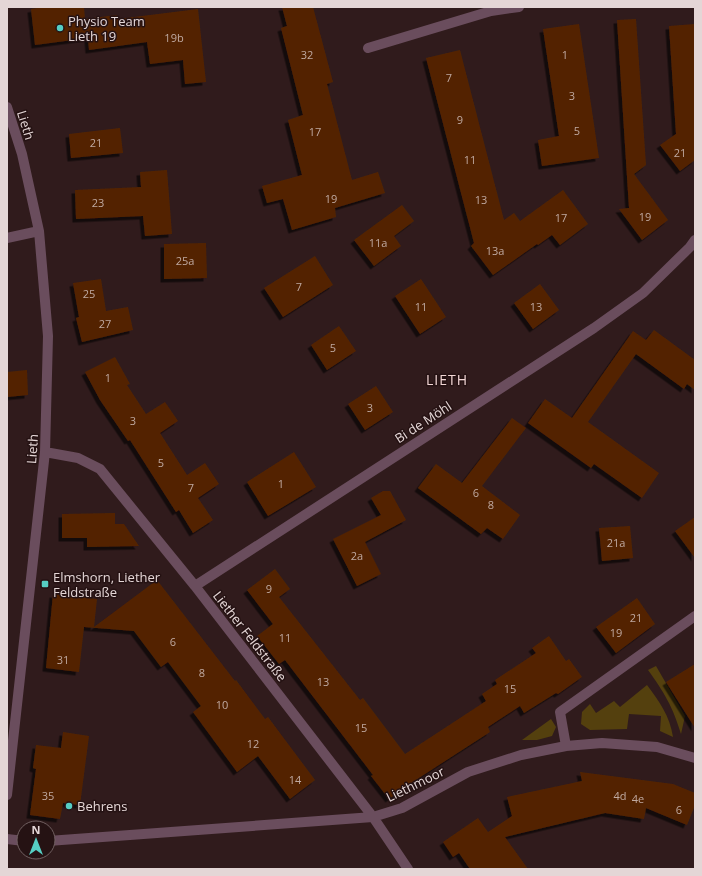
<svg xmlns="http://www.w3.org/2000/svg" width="702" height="876" font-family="'Open Sans',sans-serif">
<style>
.green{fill:#54400e}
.building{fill:#532401;filter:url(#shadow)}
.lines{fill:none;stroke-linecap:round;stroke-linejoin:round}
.minor{stroke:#6a4d5d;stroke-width:10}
.poi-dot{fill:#56cec3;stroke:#251213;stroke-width:1.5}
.labels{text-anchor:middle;stroke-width:3;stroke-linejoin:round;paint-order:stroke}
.number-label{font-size:11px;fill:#c0aaa1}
.poi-label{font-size:13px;fill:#e4d6d6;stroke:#251213;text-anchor:start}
.street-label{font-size:13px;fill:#e4d6d6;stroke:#251213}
.neighbourhood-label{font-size:14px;letter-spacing:1px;fill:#f2d6d5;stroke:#251213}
</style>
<defs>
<filter id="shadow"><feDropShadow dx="-3.5" dy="3.5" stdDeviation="0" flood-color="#0009"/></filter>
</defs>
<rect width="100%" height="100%" fill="#301b1c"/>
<path class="green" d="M656,666L685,716L681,734C673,707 664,692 648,670Z
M647,685C659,701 670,716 673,737L660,731L661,716L629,714L627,729L590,730L581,724L582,712L590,704L596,713L614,701L620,707Z
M551,719L556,727L552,736L537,740H522Z"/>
<path class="building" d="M44,7H84L85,19L117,15L118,19L198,9L206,82L185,84L183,60L150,64L147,42L89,50L88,38L35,45L31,9Z
M282,7H313L333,82L327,84L352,180L378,172L385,193L335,208L336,217L292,230L283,199L267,203L262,186L302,175L288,120L303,115L281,28L287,26Z
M636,19L646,165L634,174L668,220L642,240L619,209L629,208L617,20Z
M579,24L599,158L542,166L538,140L559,136L543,29Z
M695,24V160L680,171L660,145L676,134L669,26Z
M460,50L504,220L514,213L520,221L563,190L588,224L560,245L552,235L538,245L537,244L493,275L471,246L474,243L426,58Z
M120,128L123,153L71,158L69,134Z
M167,170L172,234L145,236L143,216L76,219L75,190L141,187L140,172Z
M402,205L414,221L394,236L401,246L374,266L354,240Z
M206,243L207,278L164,279V244Z
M315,256L333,285L283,317L264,288Z
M101,279L106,311L128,307L133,330L82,342L76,318L79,317L73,283Z
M421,279L446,317L420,334L395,296Z
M540,284L559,310L533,329L514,303Z
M339,326L356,351L327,370L311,345Z
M654,330L695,360V390L687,384L684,389L636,354L588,422L659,473L642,498L594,464L591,468L528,423L545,399L572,418L633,331L646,340Z
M115,357L130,384L127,385L146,414L165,402L178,421L160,433L187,475L205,463L219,484L198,498L213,520L193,533L179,510L176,512L130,440L128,441L100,400L85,372Z
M27,370L28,395L7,397V372Z
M376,386L393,412L365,430L348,404Z
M512,418L526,428L482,486L520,515L503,539L487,528L481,534L418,488L436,464L462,483Z
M294,452L316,487L268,516L247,482Z
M383,491H390L406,520L365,542L381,574L357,586L333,539L381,515L371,498Z
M115,513V524H124L139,546L87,547V538H62V514Z
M695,517V558L675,531Z
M630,526L633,558L602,561L599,528Z
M275,569L290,589L279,597L360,700L363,698L405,754L486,701L482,694L497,684L495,680L536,653L532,648L549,636L566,661L569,659L582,677L558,694L556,693L524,713L520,706L488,727L490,732L408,785L389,799L371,776L373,775L285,660L279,664L257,636L273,624L247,590Z
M157,580L235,681L236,680L265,719L268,717L315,780L290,799L258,756L237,772L193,712L201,706L168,662L161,667L134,631L84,627L79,672L46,668L53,594L97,599L94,627Z
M637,598L655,624L616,653L596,627Z
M695,664V728L666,682Z
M63,732L89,736L80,805L63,803L60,819L30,815L36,769L33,768L36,745L61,748Z
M580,772L673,784L695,793V805L687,825L646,808L644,819L605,813L505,837L528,869H470L459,853L453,857L443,842L478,818L488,832L512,816L507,797L582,781Z"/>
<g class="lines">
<path class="minor" d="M368,48L491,11L519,7
M7,107L22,154L39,231L48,336L45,452L7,795
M7,238L39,231
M45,452L78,458L100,469L195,586L373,817L408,869
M195,586L594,328L643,293L690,247L695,240
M566,746L560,712L695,616
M7,839L24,841
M48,841L373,817L402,808L468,772L521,755L566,746L602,743L657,747L695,758"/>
</g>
<g class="poi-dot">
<circle cx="60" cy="28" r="4"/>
<rect x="41" y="580" width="8" height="8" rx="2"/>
<circle cx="69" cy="806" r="4"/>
</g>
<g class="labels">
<g class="number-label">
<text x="174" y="42">19b</text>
<text x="307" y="59">32</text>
<text x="565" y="59">1</text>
<text x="449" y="82">7</text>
<text x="572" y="100">3</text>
<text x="460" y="124">9</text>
<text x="577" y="135">5</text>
<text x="315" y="136">17</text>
<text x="96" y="147">21</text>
<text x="680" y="157">21</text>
<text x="470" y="164">11</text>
<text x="331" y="203">19</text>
<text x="481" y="204">13</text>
<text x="98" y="207">23</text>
<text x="645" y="221">19</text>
<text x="561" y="222">17</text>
<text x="378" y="247">11a</text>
<text x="495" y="255">13a</text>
<text x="185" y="265">25a</text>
<text x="299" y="291">7</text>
<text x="89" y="298">25</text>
<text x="421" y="311">11</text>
<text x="536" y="311">13</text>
<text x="105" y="328">27</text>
<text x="333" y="352">5</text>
<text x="108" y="382">1</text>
<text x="370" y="412">3</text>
<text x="133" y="425">3</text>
<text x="161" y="467">5</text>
<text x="281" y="488">1</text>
<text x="191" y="492">7</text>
<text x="476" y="497">6</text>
<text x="491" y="509">8</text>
<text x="616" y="547">21a</text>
<text x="357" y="560">2a</text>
<text x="269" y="593">9</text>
<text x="636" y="622">21</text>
<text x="616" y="637">19</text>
<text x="285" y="642">11</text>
<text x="173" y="646">6</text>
<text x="63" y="664">31</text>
<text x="202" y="677">8</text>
<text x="323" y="686">13</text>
<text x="510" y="693">15</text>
<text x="222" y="709">10</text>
<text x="361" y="732">15</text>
<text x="253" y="748">12</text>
<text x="295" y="784">14</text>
<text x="48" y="800">35</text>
<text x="620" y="800">4d</text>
<text x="638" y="803">4e</text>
<text x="679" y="814">6</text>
</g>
<g class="poi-label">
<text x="68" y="26">Physio Team<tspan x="68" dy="15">Lieth 19</tspan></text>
<text x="53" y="582">Elmshorn, Liether<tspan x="53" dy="15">Feldstraße</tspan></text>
<text x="77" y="811">Behrens</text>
</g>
<g class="street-label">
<text transform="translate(26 125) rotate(73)" y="5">Lieth</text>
<text transform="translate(423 422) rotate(-33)" y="5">Bi de Möhl</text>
<text transform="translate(32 449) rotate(-86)" y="5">Lieth</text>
<text transform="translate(250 636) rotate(52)" y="5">Liether Feldstraße</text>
<text transform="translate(415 784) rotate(-26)" y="5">Liethmoor</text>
</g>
<g class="neighbourhood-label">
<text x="447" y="385">LIETH</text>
</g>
</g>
<rect width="702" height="876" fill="none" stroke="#e4d6d6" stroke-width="16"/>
<g transform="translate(36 840)"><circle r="19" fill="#251213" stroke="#716061"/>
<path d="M0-3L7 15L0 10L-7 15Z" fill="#56cec3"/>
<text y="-6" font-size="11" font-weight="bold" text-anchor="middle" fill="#e4d6d6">N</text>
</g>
</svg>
